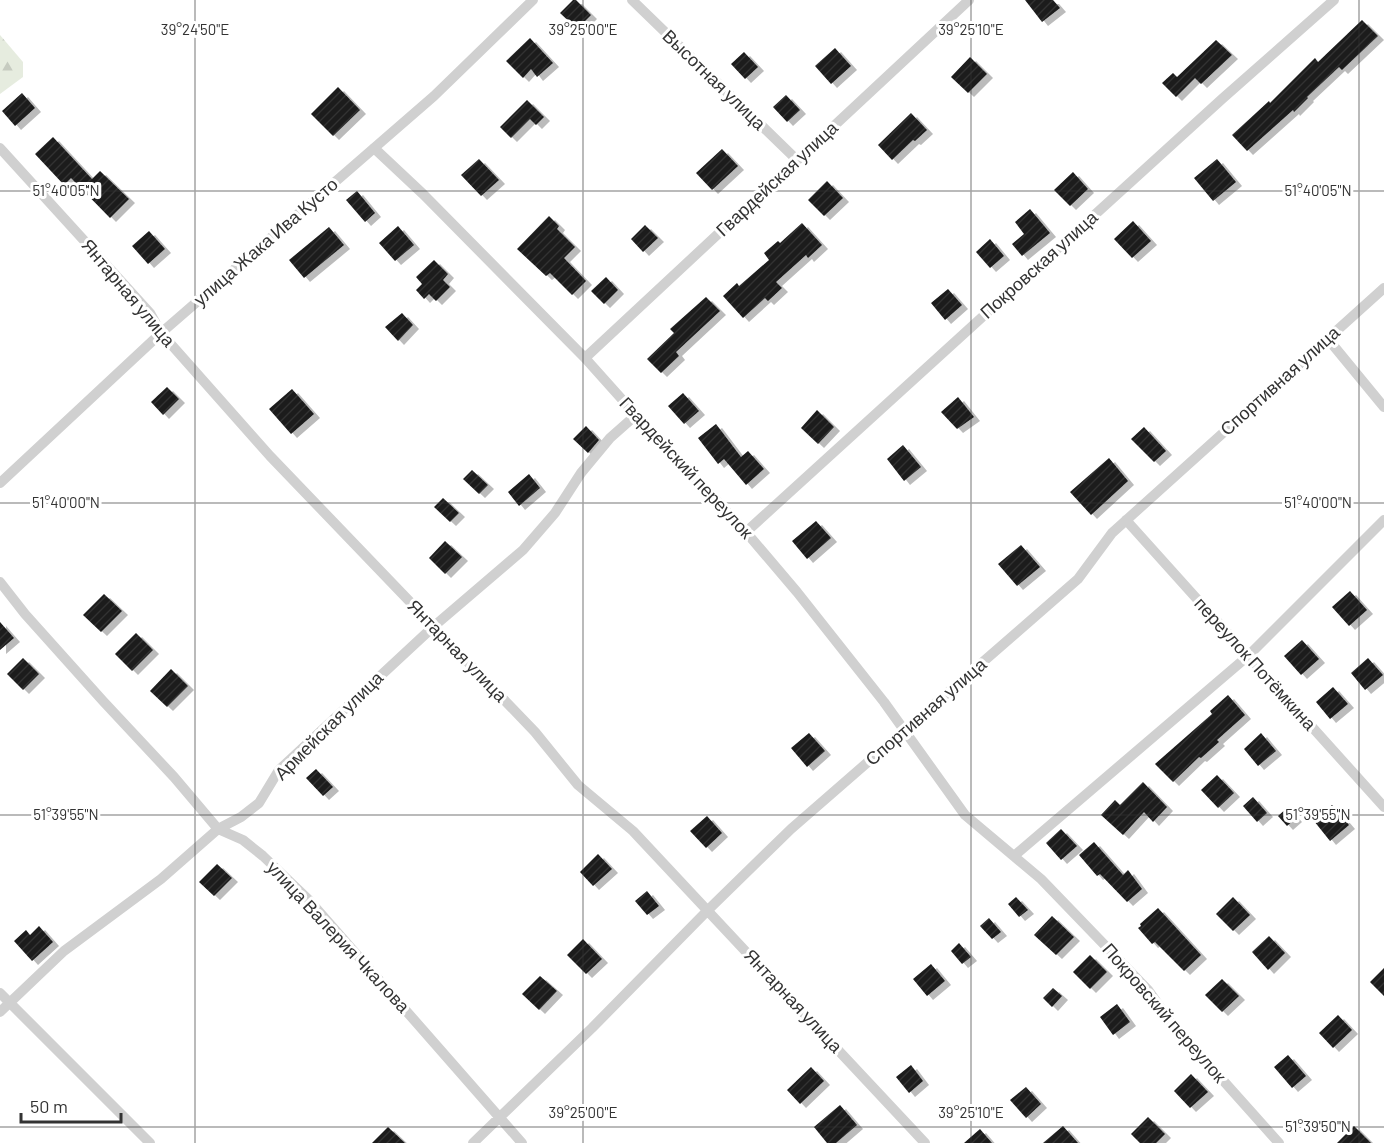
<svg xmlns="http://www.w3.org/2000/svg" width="1384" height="1143" font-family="Barlow,sans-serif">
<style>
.forest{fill:url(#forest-firs)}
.building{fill:url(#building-hatch);filter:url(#shadow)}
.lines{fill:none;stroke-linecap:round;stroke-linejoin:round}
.minor{stroke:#d0d0d0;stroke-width:10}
.ticks{fill:none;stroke:#333;stroke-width:1.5;stroke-opacity:0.45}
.labels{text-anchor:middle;stroke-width:6;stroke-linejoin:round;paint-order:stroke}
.street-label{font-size:18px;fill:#333;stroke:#fff}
.ticks-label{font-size:15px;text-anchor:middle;fill:#333;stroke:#fff;stroke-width:6;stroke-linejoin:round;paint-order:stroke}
</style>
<defs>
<pattern id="forest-firs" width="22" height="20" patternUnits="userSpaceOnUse" patternTransform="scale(1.5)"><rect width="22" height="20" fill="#e6ecdf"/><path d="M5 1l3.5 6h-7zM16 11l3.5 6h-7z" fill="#c6cbc0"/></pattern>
<pattern id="building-hatch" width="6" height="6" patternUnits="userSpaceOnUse" patternTransform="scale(1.5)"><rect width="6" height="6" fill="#1a1a1a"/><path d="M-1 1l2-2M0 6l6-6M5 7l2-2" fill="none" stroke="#333"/></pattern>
<filter id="shadow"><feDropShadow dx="6" dy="4" stdDeviation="0" flood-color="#0004"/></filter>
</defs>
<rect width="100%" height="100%" fill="#fff"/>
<path class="forest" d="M0,35L23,62V77L0,94Z"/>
<path class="building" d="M573,0H576L591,15L577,29L560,13Z
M1025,0H1053L1060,8L1042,22Z
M1362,20L1378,36L1342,70L1339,67L1307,97L1308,98L1294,112L1293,110L1247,151L1232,135L1269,101L1270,103L1315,58L1318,62Z
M530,38L553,63L537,77L531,69L523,78L506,61Z
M1216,40L1232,55L1201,84L1195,78L1176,97L1162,83L1173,73L1177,77Z
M835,48L851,66L831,84L815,66Z
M744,52L758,67L745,79L731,64Z
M970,57L987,74L968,93L951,77Z
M338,87L360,110L333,136L311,114Z
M22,93L35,108L15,126L2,111Z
M786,95L800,110L787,122L773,107Z
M527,100L544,117L536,125L530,119L511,138L500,127Z
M911,113L927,130L915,141L913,140L892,160L878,145Z
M53,137L92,179L100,171L129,199L110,218L71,178L64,185L35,154Z
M722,149L738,166L712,190L696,173Z
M479,159L499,180L481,196L461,175Z
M1217,159L1236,182L1213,201L1194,178Z
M1073,172L1088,189L1070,206L1054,190Z
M827,181L843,198L824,216L808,200Z
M357,191L375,213L365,222L346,200Z
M1030,209L1050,233L1022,256L1012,244L1024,234L1015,222Z
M549,216L559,226L557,229L575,247L564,258L586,281L572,295L550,273L546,276L517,249Z
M1133,221L1151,241L1132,258L1114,239Z
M802,223L822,245L808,258L806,255L776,282L782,288L768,301L765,298L743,318L723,296L737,283L739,286L769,260L764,253L778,241L780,243Z
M645,225L658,238L643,252L631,239Z
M398,226L414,245L395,261L379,243Z
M329,227L344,245L304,278L289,260Z
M149,231L165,249L148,264L132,246Z
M990,239L1004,256L990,268L976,252Z
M434,260L448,274L443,280L450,287L436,301L429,294L424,299L416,290L422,284L416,277Z
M606,277L618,290L604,304L591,291Z
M948,289L962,305L945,320L931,303Z
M706,297L720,311L676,352L679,356L661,373L647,359L674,333L670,329Z
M402,313L413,325L398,341L385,327Z
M167,387L179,399L163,415L151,402Z
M292,389L314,414L291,434L269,409Z
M683,393L699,411L684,424L668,406Z
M958,397L974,417L957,429L941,412Z
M817,410L834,427L818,444L801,428Z
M716,424L741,457L748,451L764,469L746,485L724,459L718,464L698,438Z
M586,426L599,440L588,453L573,439Z
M1144,427L1166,451L1154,462L1131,439Z
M903,445L921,467L904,481L887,459Z
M1109,458L1128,481L1091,515L1070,492Z
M472,470L488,485L479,494L463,479Z
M529,474L540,488L519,506L508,492Z
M443,498L459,513L450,522L434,507Z
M816,521L831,538L807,559L792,541Z
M445,541L462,557L445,574L429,558Z
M1021,545L1040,567L1017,586L998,564Z
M1350,591L1367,610L1349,626L1332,607Z
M104,594L122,611L101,632L83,615Z
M0,622L14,638L0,650Z
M136,633L153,650L132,671L115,654Z
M1302,640L1319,659L1301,675L1284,656Z
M23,658L39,674L23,690L7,674Z
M1368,658L1383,675L1365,690L1351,673Z
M171,669L188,686L167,707L150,691Z
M1333,687L1348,704L1330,719L1316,702Z
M1228,695L1245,715L1217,740L1219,742L1201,758L1199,757L1173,782L1155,764L1212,714L1210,711Z
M809,733L825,751L807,767L791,748Z
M1261,733L1276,751L1258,766L1244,749Z
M316,769L333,787L323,796L306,778Z
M1217,775L1234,793L1218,808L1201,790Z
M1143,782L1167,807L1153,822L1144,812L1123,835L1101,815L1115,800L1120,805Z
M1253,797L1267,813L1257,822L1243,806Z
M1332,805L1349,825L1330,841L1314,821Z
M1287,808L1296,818L1287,826L1278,816Z
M707,816L722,833L706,848L690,831Z
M1061,829L1077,846L1061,860L1046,843Z
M1094,842L1123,875L1128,870L1142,889L1127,902L1100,874L1097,876L1079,855Z
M598,854L612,869L593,886L580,872Z
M217,864L232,878L214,896L199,882Z
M647,891L659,906L647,915L635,901Z
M1016,897L1028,910L1019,917L1008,904Z
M1233,897L1250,915L1233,931L1216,914Z
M1158,908L1201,955L1184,971L1155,942L1152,944L1138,928L1141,926L1140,924Z
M1052,916L1074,937L1056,955L1034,935Z
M989,918L1001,932L992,939L980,926Z
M39,926L53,942L32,961L14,941L26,930L30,935Z
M1269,936L1285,953L1268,970L1252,952Z
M583,939L602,959L586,974L567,955Z
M959,943L971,957L962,964L951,951Z
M1090,955L1107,972L1090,989L1073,972Z
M931,964L945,981L927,996L913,979Z
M1384,968V996L1370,982Z
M540,976L557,991L539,1010L522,994Z
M1222,979L1239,996L1222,1012L1205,995Z
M1053,988L1062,996L1052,1007L1043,998Z
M1117,1004L1130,1022L1113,1035L1100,1017Z
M1338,1015L1352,1030L1333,1048L1319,1033Z
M1288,1055L1306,1076L1292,1088L1274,1067Z
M911,1065L923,1081L909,1093L896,1077Z
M811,1067L824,1081L800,1104L787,1090Z
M1191,1074L1208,1092L1190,1108L1174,1091Z
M1026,1087L1041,1104L1026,1118L1010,1100Z
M840,1105L857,1125L836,1143H827L814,1127Z
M1148,1117L1165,1134L1156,1143H1140L1131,1134Z
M1063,1126L1078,1143H1043Z
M1354,1126L1371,1143H1337Z
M388,1127L405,1143H372Z
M980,1129L992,1143H964Z"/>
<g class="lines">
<path class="minor" d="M632,0L797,160
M0,148L150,313L161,333L270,456L535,732L578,785L633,831L925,1143
M374,148L423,194L585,358L636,415L746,532L797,592L884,702L965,815L1041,879L1148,990L1170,1021L1279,1143
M1328,339L1384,407
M585,358L969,0
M0,483L161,333L434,96L533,0
M1126,520L1384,807
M746,532L1222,99L1334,0
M0,582L25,614L103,701L174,777L218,829L243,840L263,856L308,899L522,1143
M1014,856L1248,656L1384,520
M0,993L150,1143
M0,1012L64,951L161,879L218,829L241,817L259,803L279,770L433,627L523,550L555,513L581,473L610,438L636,415
M473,1143L592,1028L708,910L791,829L1078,579L1112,533L1384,288"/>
</g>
<path class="ticks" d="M195,0V1143M583,0V1143M971,0V1143M1359,0V1143M0,191H1384M0,503H1384M0,815H1384M0,1127H1384"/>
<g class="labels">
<g class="street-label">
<text transform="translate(714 80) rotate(44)" y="6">Высотная улица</text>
<text transform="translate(777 179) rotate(-43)" y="6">Гвардейская улица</text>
<text transform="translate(266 242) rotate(-41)" y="6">улица Жака Ива Кусто</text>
<text transform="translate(1039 265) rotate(-42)" y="6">Покровская улица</text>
<text transform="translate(128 293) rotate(50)" y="6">Янтарная улица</text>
<text transform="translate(1280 381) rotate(-42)" y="6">Спортивная улица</text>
<text transform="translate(686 468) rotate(47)" y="6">Гвардейский переулок</text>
<text transform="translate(457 651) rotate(46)" y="6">Янтарная улица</text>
<text transform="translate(1255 664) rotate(48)" y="6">переулок Потёмкина</text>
<text transform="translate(926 712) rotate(-41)" y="6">Спортивная улица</text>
<text transform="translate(329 726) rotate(-45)" y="6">Армейская улица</text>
<text transform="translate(338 937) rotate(47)" y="6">улица Валерия Чкалова</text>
<text transform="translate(793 1001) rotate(47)" y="6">Янтарная улица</text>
<text transform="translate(1164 1013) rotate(49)" y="6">Покровский переулок</text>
</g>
</g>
<g class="ticks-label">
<text x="195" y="35">39°24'50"E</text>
<text x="583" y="35">39°25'00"E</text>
<text x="971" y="35">39°25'10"E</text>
<text x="66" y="196">51°40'05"N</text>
<text x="1318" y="196">51°40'05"N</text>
<text x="66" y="508">51°40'00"N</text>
<text x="1318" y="508">51°40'00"N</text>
<text x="66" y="820">51°39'55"N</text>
<text x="1318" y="820">51°39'55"N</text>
<text x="583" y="1118">39°25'00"E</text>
<text x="971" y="1118">39°25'10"E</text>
<text x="1318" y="1132">51°39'50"N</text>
</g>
<path d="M21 1113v9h100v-9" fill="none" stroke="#333333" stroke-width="3"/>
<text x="30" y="1113" font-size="18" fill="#333333" stroke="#ffffff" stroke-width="4.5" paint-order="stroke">50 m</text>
</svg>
